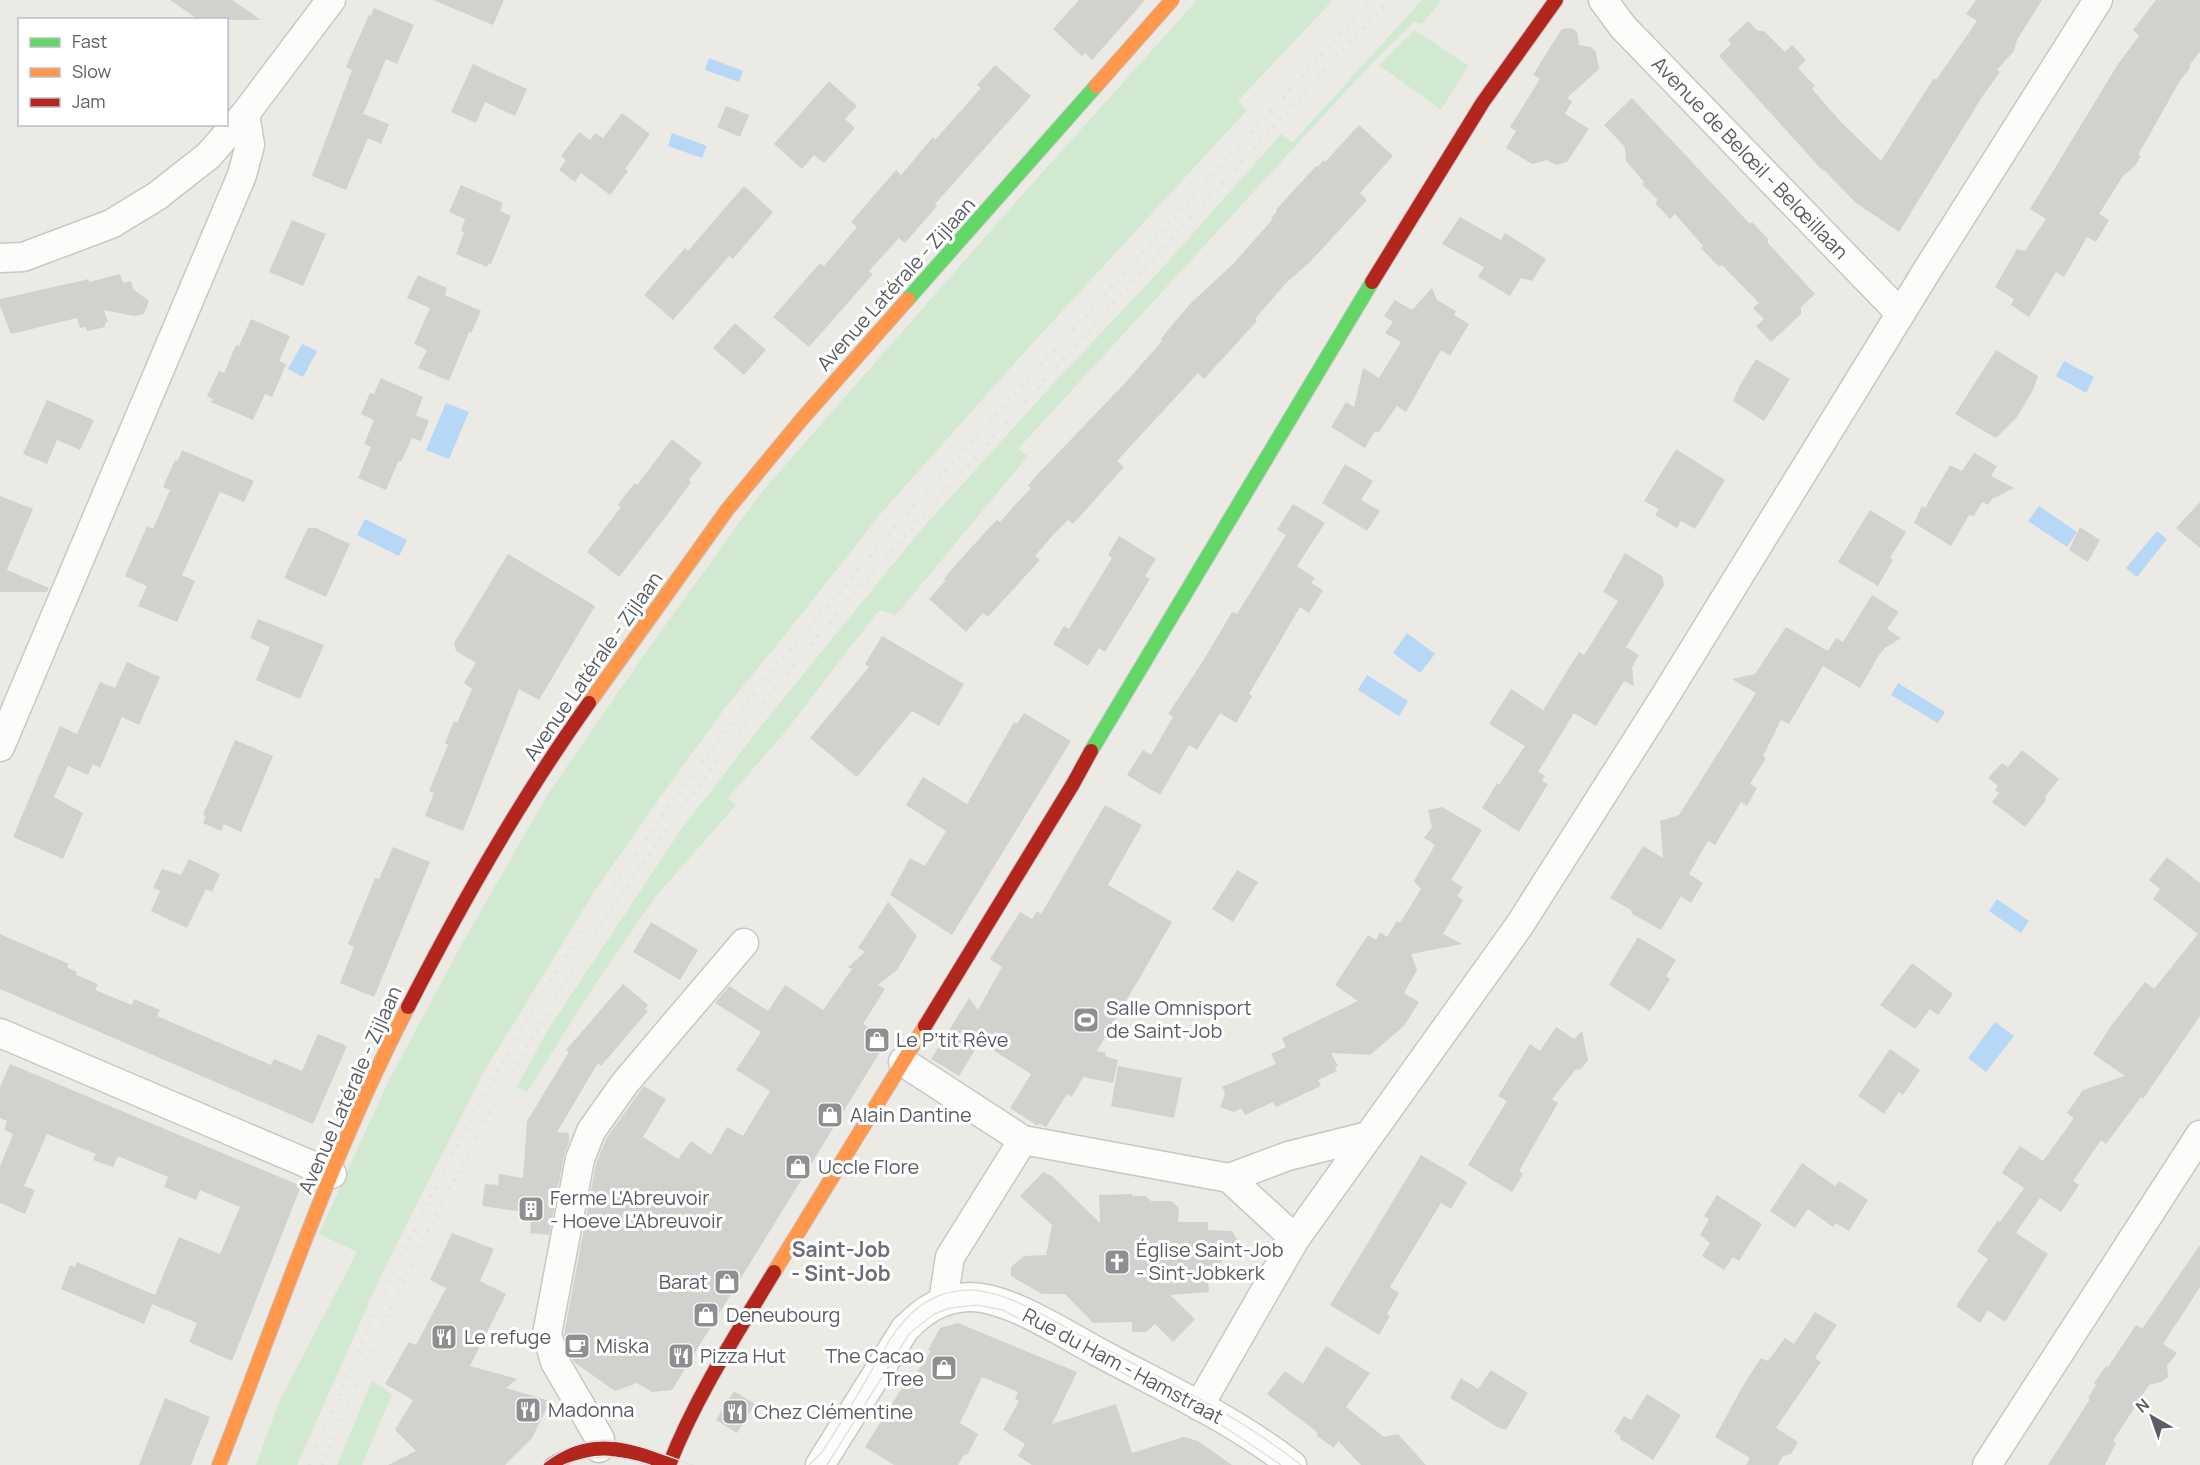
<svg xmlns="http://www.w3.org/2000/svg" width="2200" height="1465" font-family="Manrope,sans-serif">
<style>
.green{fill:#d2e9d1}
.water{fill:#b7d7f7}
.building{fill:#d2d1ce}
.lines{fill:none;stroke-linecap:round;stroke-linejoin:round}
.street-casing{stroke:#c7c7c6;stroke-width:31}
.fast-casing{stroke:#c7c8c7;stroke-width:16}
.slow-casing{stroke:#c7c8c7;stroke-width:16}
.jam-casing{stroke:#c7c8c7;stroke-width:16}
.street{stroke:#fcfcfb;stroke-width:28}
.fast{stroke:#63d668;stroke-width:14}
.slow{stroke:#ff974d;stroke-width:14}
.jam{stroke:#b3261e;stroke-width:14}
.tram{stroke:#e2e2e2;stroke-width:1.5}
.rail{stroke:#e2e2e2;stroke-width:4.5;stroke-dasharray:1.5 8;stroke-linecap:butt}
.labels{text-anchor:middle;stroke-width:6;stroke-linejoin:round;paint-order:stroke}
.street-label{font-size:20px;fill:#5a5e64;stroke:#fff}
.poi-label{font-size:20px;fill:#5a5e64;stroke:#fff;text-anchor:start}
.neighbourhood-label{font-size:21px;font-weight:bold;fill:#6b7076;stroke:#fff}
</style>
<rect width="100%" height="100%" fill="#ebeae5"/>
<path class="green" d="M1197,0H1333L1238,101L1247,110L1030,346L882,512L789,630L725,708L656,803L596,889L482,1075L383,1271L297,1465H256L278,1404L357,1252L319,1234L387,1084L463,942L546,797L646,652L760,494L1016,202Z
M1422,0H1442L1422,24L1415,21L1368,67L1018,449L1028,456L896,615L879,610L785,732L728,798L736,805L656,896L596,983L527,1092L517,1087L546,1033L680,831L761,726L921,530L1054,383L1164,266L1281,134L1292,143Z
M1415,30L1468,66L1441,110L1379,65Z
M372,1381L392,1394L362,1465H337Z"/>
<path class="water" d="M709,58L743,71L739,82L705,70Z
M672,133L707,146L702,158L668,146Z
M302,344L317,351L303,377L288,369Z
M2064,361L2094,377L2086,393L2056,376Z
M446,403L469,412L449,459L426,450Z
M2039,506L2077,532L2067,547L2028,521Z
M365,519L407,540L399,556L357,535Z
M2157,531L2167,539L2137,577L2126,568Z
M1407,633L1435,654L1420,673L1393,653Z
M1367,675L1408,701L1399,716L1358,690Z
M1898,683L1945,712L1938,723L1891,695Z
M1997,899L2029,921L2021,933L1989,911Z
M1995,1022L2014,1036L1986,1072L1968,1058Z"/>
<path class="building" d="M170,0H232L261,20H199Z
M433,0H504L493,25Z
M1079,0H1145L1092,60L1085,53L1082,56L1053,29Z
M1976,0H2042L2017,40L2014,51L1997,70L2000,72L1982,97L1899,232L1856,203L1824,170L1823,171L1719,56L1731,44L1728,40L1748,21L1758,31H1764L1785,52L1792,45L1806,60L1798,68L1815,86L1812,89L1841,122L1881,161L1934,78L1936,80L1977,21L1966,14Z
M2156,0H2200V51L2189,66L2191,67L2181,79L2138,155L2141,156L2135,166L2123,176L2099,214L2109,220L2096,242L2087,237L2064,277L2056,272L2029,317L2011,305L2014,299L1995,287L2017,249L2025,251L2046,219L2030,209L2118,64L2139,36L2133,30Z
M374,8L414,25L397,64L386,59L363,114L389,124L381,144L368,138L346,190L312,176L352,70L346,67L369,15L371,16Z
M1571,28L1577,32L1579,45L1591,47L1596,52L1599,69L1567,98L1572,101L1565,114L1589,129L1567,162L1556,165L1547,160L1532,164L1506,148L1516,131L1510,127L1540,79L1533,75L1559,33L1562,29Z
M473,64L527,89L515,116L485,102L476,123L451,112Z
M995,65L1031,96L935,204L937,206L905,243L899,238L869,271L873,274L809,347L773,317L820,263L824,266L857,227L851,222L896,170L901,175L933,137L935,140L950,123L981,88L977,85Z
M829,81L857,106L845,119L855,128L824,163L814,155L802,169L774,144Z
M1632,98L1750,224L1752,222L1768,239V243L1815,294L1801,307V314L1771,342L1756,326L1764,319L1753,308L1759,303L1722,265L1719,267L1701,248L1703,246L1675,214L1670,219L1655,203L1658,200L1642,184L1644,182L1626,161L1625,147L1604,125Z
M726,106L749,115L740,137L717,127Z
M622,113L650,134L625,169L628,171L610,195L581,173L575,182L559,170L566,160L561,156L579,132L590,140L595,133L603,138Z
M1359,125L1393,156L1360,193L1367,200L1310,262L1286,283L1255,319L1257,321L1204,379L1198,373L1117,461L1124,467L1073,524L1068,520L1054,534L1035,556L1040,560L988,617L983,613L966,632L929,599L946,580L944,579L951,570L989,528L997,520L1000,522L1015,505L1031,488L1028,486L1034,478L1126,382L1162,341L1161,339L1167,331L1190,304L1234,263L1272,220L1271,219L1277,211L1276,210L1294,190L1316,166L1317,167L1324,160L1325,162Z
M461,185L503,203L500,211L511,216L491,264L489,263L487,267L456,254L464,232L461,231L465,219L449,212Z
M744,186L773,212L733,259L729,256L673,320L644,295L685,248L688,251Z
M1460,217L1501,240L1505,233L1546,259L1532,281L1521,278L1510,296L1478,277L1484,267L1442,244Z
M292,220L326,234L303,286L269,272Z
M120,274L123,283L131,281L133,289L149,301L144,314L134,316L104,310L108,322L105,323V327L87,331L86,327L80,328L77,318L11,334L0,306V299L89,279V282Z
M418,275L447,288L445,295L481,311L471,333L469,332L449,381L418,368L427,350L414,344L430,308L407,298Z
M1432,288L1437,300L1456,311L1454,315L1469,324L1450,356L1441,350L1406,412L1397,406L1378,433L1375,431L1365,448L1331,427L1346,402L1354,407L1363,368L1379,378L1401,342L1385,333L1393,322L1384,316L1395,300L1412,310Z
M251,319L290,336L279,361L286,364L279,381L272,397L265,394L253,420L211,402L213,399L207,396L219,371L224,373L236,345L239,346Z
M735,323L766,350L744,375L713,348Z
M1996,350L2038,376L2033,390L2017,417L1996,438L1955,414Z
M1756,359L1790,379L1764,421L1733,401L1740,385Z
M381,378L423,397L416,415L429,421L421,441L412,438L401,462L399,460L386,490L358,478L371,447L364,444L374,420L361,414L370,393L374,394Z
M47,400L94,420L80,450L57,440L47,464L23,454Z
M672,439L702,463L689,480L691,482L670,511L619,577L587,552L621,507L618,505L626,494L635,483L637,485Z
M1676,449L1725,480L1695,529L1681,521L1677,528L1655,515L1659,509L1644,501Z
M182,450L254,481L244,502L220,492L182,575L195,581L177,622L138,606L147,586L125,576L147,526L153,529L170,490L163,487L175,460L178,461Z
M1974,453L1997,466L1991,476L2014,488L1992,499L1988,505L1982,502L1974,516L1969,515L1951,546L1914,523L1922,506L1925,508L1950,465L1962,471Z
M1345,464L1373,481L1361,500L1380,511L1367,531L1322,503Z
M0,496L33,509L7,570L49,588L47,592H0Z
M2200,502V548L2176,528Z
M1293,504L1325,523L1297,566L1315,578L1311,583L1323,590L1309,613L1300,607L1249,694L1252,696L1236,723L1220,713L1197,750L1189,745L1160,795L1127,775L1143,750L1151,755L1173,717L1168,714L1203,661L1232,612L1237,614L1286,535L1277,530Z
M1870,510L1906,532L1890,558L1893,560L1878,586L1838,562Z
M2080,527L2100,540L2088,562L2069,550Z
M308,528H316L350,544L326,597L284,578Z
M1119,536L1156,559L1145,576L1150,579L1105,652L1099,648L1088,666L1053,644L1064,626L1069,629L1112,558L1108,555Z
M1625,553L1662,576L1664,585L1626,647L1639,655L1632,667L1634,686L1624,681L1596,726L1574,713L1538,772L1545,776L1542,781L1548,784L1519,832L1482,808L1497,783L1499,785L1525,746L1489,724L1511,689L1543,710L1579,652L1584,655L1618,601L1603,592Z
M508,554L595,606L539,700L519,689L463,831L425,816L434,793L429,791L448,745L445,743L454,721L457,723L472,689L464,683L476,663L456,651L454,643Z
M1872,595L1899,612L1887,629L1901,638L1885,648L1879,655L1860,688L1823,666L1789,724L1781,720L1763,756L1766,758L1750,784L1757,788L1747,806L1741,802L1715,845L1708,841L1689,874L1703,883L1691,903L1681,896L1661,930L1632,914L1631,910L1610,898L1643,846L1663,858L1660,821L1679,815L1756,693L1732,679L1755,674L1786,627L1828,651L1836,638L1843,642Z
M258,619L324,645L300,699L256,680L270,647L250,638Z
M882,636L964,684L939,726L912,711L857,777L810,738L869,667L865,664Z
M127,662L160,677L139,725L122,717L100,768L93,764L88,775L68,766L54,797L83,813L63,859L13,837L60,726L77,734L100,682L115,688Z
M1024,713L1071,741L952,935L890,895L910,858L925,866L946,831L906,805L923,777L967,804L1014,722L1017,724Z
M235,740L273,756L241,832L224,824L221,831L203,823L206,816L203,815Z
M2022,750L2059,779L2045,797L2046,800L2025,827L1992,802L1999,793L1995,790L1998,786L1988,778L2002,763L2008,767Z
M1105,805L1142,825L1108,885L1172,922L1097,1051L1106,1053L1105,1056L1118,1060L1113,1083L1083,1077L1072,1097L1067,1094L1046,1127L1039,1123L1038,1126L1010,1108L1031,1074L980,1042L959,1076L931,1059L969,998L978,1010L1002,967L990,959L1020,912L1032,919L1037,911L1041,914Z
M1442,807L1482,830L1451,880L1463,887L1457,896L1463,900L1443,934L1462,944L1411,954L1417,970L1404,993L1419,1002L1404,1026L1370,1055L1331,1053L1338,1066L1335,1067L1337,1071L1318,1080L1321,1086L1276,1107L1273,1102L1245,1115L1241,1108L1234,1112L1220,1107L1225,1093L1222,1087L1276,1064L1271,1054L1286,1047L1282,1038L1358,1001L1335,985L1368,935L1376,940L1380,932L1387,937L1397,921L1400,923L1421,889L1414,881L1435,845L1424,838L1432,827L1428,810Z
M393,847L430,862L374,997L340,983L354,947L348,944L375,878L379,879Z
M2167,857L2200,883V1016L2143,1099L2141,1097L2106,1144L2101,1140L2073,1181L2079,1185L2061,1212L2040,1198L2016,1233L2048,1254L2005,1322L1988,1310L1980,1323L1956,1306L1988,1259L1977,1251L1998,1220L2000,1222L2024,1188L2002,1173L2004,1169L2020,1146L2043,1161L2074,1118L2067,1113L2083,1090L2125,1076L2093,1054L2111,1026L2145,982L2154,989L2198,934L2153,899L2160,889L2149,880Z
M189,859L220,874L212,892L206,889L187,928L151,911L160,891L153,888L162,869L181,875Z
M1237,870L1258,882L1233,922L1212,909Z
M888,902L917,936L897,970L878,985L885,989L863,1024L888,1039L672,1390L652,1392L637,1383L615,1391L574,1362L564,1335L596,1164L606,1139L644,1086L666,1099L643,1137L678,1159L691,1141L711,1155L727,1127L743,1136L770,1091L736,1070L761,1032L715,1003L729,986L768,1011L785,985L823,1010L852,969L848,967L865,952L858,948Z
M651,922L698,950L680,980L633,952Z
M0,934L69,964L67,967L77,972L76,975L98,984L95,990L132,1005L134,999L160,1010L157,1016L271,1065L274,1059L302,1071L318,1034L347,1046L313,1124L0,989Z
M1638,937L1676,960L1666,976L1670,979L1650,1011L1609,985Z
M1912,963L1953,994L1938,1015L1930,1009L1915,1029L1880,1005Z
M623,984L648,1005L645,1009L648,1011L601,1066L598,1063L557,1132L569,1133V1142L564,1156L549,1235L530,1233L532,1213L482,1206L485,1184L498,1185L499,1174L523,1178L527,1121L569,1052L566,1050Z
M1556,1027L1574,1039L1582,1031L1588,1060L1581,1069L1575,1070L1552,1099L1558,1103L1519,1171L1523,1174L1512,1192L1468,1165L1507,1101L1498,1096L1530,1044L1540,1051Z
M1890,1049L1920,1070L1903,1095L1899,1092L1884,1114L1858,1096Z
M10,1064L301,1186L232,1361L189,1342L197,1323L152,1304L144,1324L61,1289L70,1265L75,1267L77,1262L155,1295L179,1237L220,1254L240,1207L200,1190L196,1200L164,1187L168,1177L118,1156L113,1167L93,1160L96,1154L47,1134L24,1186L35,1190L25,1214L0,1203V1167L13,1134L4,1130L7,1121L0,1118V1087Z
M1118,1066L1182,1078L1174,1118L1111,1106Z
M1421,1155L1467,1182L1451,1209L1441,1203L1390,1287L1399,1293L1387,1314L1390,1316L1379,1335L1330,1305Z
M1802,1163L1835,1186L1839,1181L1868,1200L1849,1231L1836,1223L1833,1227L1808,1209L1795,1228L1770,1211Z
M1043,1172L1052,1176L1100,1223L1099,1195L1132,1194V1196H1146L1151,1201H1171L1179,1208L1178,1222H1208V1230L1232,1231L1238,1241L1233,1250L1218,1265L1219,1277L1208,1278L1209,1292L1170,1295L1195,1319L1173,1342L1155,1324L1146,1332H1132V1322L1093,1323L1065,1294H1042L1011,1276V1267L1024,1256L1046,1255L1052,1225L1020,1196Z
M1717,1195L1762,1224L1739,1261L1733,1257L1724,1270L1702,1256L1710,1243L1700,1235L1709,1219L1704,1216Z
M452,1233L494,1249L480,1281L506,1294L470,1366L517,1379L506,1388L550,1401L532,1438L505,1465H388L416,1451L395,1430L413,1400L385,1384L409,1342L416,1345L446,1288L430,1280Z
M2200,1245V1287L2163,1344L2177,1353L2167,1366L2168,1377L2161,1382L2149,1385L2113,1441L2116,1443L2105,1465H2048L2090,1399L2088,1398L2096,1385L2094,1383L2106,1366L2108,1367L2136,1325L2142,1329Z
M1815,1312L1837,1325L1815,1358L1821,1362L1776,1428L1798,1442L1791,1454L1783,1456L1778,1465H1746L1750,1458L1715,1437L1744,1384L1761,1358L1768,1361L1785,1338L1794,1344Z
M958,1323L1077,1372L1052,1424L1116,1404L1132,1453L1184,1437L1198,1441L1232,1465H1032L1018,1456L1025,1444L1003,1430L1019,1401L1015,1399L1018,1392L982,1377L960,1423L978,1434L968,1454L964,1455L958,1465H894L865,1447L903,1386L906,1388L931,1351L928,1350L940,1328Z
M1326,1346L1370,1373L1346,1407L1384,1437L1398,1434L1426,1465H1361L1338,1441L1334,1448L1317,1436V1432L1267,1394L1285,1371L1303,1384Z
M1491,1370L1528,1393L1506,1430L1499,1428L1450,1398L1461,1378L1478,1389Z
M734,1391L755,1404L737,1433L716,1420Z
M1647,1394L1681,1415L1653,1460L1620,1439L1621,1436L1614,1432L1624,1416L1631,1420Z
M165,1398L210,1417L191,1465H139Z"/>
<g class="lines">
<g class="street-casing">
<path id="street" d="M1603,0L1623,27L1900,313
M0,258L23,257L111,224L157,196L208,156L245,114L331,0
M0,747L242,175L250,145L245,114
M0,1033L332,1174
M903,1062L1023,1140L950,1257L943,1302
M1023,1140L1229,1178L1288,1156L1368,1136
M1229,1178L1295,1239
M1199,1406L1295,1239L1519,926L1662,701L1928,269L2098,0
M599,1448L600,1439L555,1362L547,1334L580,1159L591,1131L625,1083L744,943
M820,1465L905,1329C924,1310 941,1298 969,1297C1007,1296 1064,1334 1098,1352C1163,1387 1233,1419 1292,1465
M1987,1465L2200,1135"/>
</g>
<g class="fast-casing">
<path id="fast" d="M908,299L1096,86
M1091,751L1372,282"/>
</g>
<g class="slow-casing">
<path id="slow" d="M1096,86L1172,0
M589,703L727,510L802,419L908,299
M774,1272L925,1026
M219,1465C279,1312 332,1153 408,1007"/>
</g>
<g class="jam-casing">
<path id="jam" d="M1372,282L1483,102L1556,0
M408,1007C462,902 521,798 589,703
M925,1026L1073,784L1091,751
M551,1465C593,1439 625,1448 669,1464
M669,1465C696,1396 736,1335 774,1272"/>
</g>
<use href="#street" class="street"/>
<use href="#fast" class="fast"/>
<use href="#slow" class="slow"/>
<use href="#jam" class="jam"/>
<path class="tram" d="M541,1465C596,1421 635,1445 693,1465
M564,1465C593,1453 621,1455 650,1465
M809,1465L822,1452C837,1429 851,1406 865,1382C882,1353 898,1318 928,1301C943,1292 964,1288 981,1291C1019,1297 1055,1323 1089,1340C1161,1379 1237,1414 1301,1465
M827,1465L909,1334L934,1314L950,1308L977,1305L1003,1310L1031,1325L1195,1411L1226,1428L1281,1465"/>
<path class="rail" d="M309,1465L396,1265L474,1112L563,960L658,820L765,679L900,521L1371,0
M322,1465C414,1242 527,1026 667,830C762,695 873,571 983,449C1117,298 1253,149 1389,0"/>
</g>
<defs>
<g id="stadium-square" transform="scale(1.35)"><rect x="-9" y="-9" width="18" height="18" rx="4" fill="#8d8f91" stroke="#fff"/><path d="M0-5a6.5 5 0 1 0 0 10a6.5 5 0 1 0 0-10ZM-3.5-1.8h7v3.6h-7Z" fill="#fff"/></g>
<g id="shop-square" transform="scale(1.35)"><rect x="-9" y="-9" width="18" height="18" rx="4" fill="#8d8f91" stroke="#fff"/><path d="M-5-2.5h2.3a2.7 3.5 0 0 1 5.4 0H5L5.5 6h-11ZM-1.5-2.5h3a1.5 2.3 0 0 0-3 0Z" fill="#fff"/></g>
<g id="building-square" transform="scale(1.35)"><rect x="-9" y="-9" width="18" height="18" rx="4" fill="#8d8f91" stroke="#fff"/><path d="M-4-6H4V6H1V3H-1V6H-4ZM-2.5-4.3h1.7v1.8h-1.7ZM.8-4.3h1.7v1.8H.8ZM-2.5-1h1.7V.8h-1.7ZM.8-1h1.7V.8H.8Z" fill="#fff"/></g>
<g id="church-square" transform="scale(1.35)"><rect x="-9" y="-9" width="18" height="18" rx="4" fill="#8d8f91" stroke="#fff"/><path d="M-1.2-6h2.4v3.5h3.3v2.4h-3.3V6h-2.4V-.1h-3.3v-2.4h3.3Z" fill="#fff"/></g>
<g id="restaurant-square" transform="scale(1.35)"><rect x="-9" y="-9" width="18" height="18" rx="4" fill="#8d8f91" stroke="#fff"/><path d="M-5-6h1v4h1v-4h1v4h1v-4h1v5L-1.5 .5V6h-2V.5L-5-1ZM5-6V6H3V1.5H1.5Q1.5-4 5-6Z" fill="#fff"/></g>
<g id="cafe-square" transform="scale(1.35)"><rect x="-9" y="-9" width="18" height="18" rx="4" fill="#8d8f91" stroke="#fff"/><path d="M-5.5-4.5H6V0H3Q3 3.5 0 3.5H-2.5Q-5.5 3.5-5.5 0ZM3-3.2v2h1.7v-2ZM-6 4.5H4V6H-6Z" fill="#fff"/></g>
</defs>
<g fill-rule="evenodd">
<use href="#stadium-square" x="1086" y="1020"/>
<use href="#shop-square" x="877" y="1040"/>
<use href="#shop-square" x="830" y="1115"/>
<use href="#shop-square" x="798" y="1167"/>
<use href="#building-square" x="531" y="1209"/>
<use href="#church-square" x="1117" y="1262"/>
<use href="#shop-square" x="727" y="1282"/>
<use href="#shop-square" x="706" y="1315"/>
<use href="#restaurant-square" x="444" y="1337"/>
<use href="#cafe-square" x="577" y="1346"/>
<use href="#restaurant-square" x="681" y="1356"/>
<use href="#shop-square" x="944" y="1368"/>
<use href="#restaurant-square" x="528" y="1410"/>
<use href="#restaurant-square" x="735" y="1412"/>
</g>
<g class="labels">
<g class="street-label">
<text transform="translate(1750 158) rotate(46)" y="7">Avenue de Belœil - Belœillaan</text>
<text transform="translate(896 284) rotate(-48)" y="7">Avenue Latérale - Zijlaan</text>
<text transform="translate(593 666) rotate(-55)" y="7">Avenue Latérale - Zijlaan</text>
<text transform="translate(350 1090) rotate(-66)" y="7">Avenue Latérale - Zijlaan</text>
<text transform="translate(1123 1366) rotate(28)" y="7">Rue du Ham - Hamstraat</text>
</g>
<g class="poi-label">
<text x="1106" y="1015">Salle Omnisport<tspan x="1106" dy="23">de Saint-Job</tspan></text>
<text x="896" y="1047">Le P’tit Rêve</text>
<text x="850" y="1122">Alain Dantine</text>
<text x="818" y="1174">Uccle Flore</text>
<text x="550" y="1205">Ferme L'Abreuvoir<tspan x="550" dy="23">- Hoeve L'Abreuvoir</tspan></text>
<text x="1136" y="1257">Église Saint-Job<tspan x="1136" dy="23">- Sint-Jobkerk</tspan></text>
<text x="708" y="1289" text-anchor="end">Barat</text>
<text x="726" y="1322">Deneubourg</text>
<text x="464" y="1344">Le refuge</text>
<text x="596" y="1353">Miska</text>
<text x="700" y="1363">Pizza Hut</text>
<text x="924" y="1363" text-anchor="end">The Cacao<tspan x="924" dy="23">Tree</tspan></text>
<text x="548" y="1417">Madonna</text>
<text x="754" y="1419">Chez Clémentine</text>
</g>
<g class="neighbourhood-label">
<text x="841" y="1257">Saint-Job<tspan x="841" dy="24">- Sint-Job</tspan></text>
</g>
</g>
<rect x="18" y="18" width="210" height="108" fill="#ffffff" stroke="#bdbfc1" stroke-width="1.5"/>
<rect x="30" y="38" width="30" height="9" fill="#63d668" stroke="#bdbfc1" stroke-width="1.5"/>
<text x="72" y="48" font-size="18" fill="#5a5e64">Fast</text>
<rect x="30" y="68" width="30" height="9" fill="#ff974d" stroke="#bdbfc1" stroke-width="1.5"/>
<text x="72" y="78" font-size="18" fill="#5a5e64">Slow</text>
<rect x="30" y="98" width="30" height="9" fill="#b3261e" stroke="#bdbfc1" stroke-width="1.5"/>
<text x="72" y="108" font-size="18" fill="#5a5e64">Jam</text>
<g transform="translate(2152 1417) rotate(320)" stroke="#ffffff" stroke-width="4.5" paint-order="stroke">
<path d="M0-4.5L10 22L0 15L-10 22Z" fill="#5a5e64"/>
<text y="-9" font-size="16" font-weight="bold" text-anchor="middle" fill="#5a5e64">N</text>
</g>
</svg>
